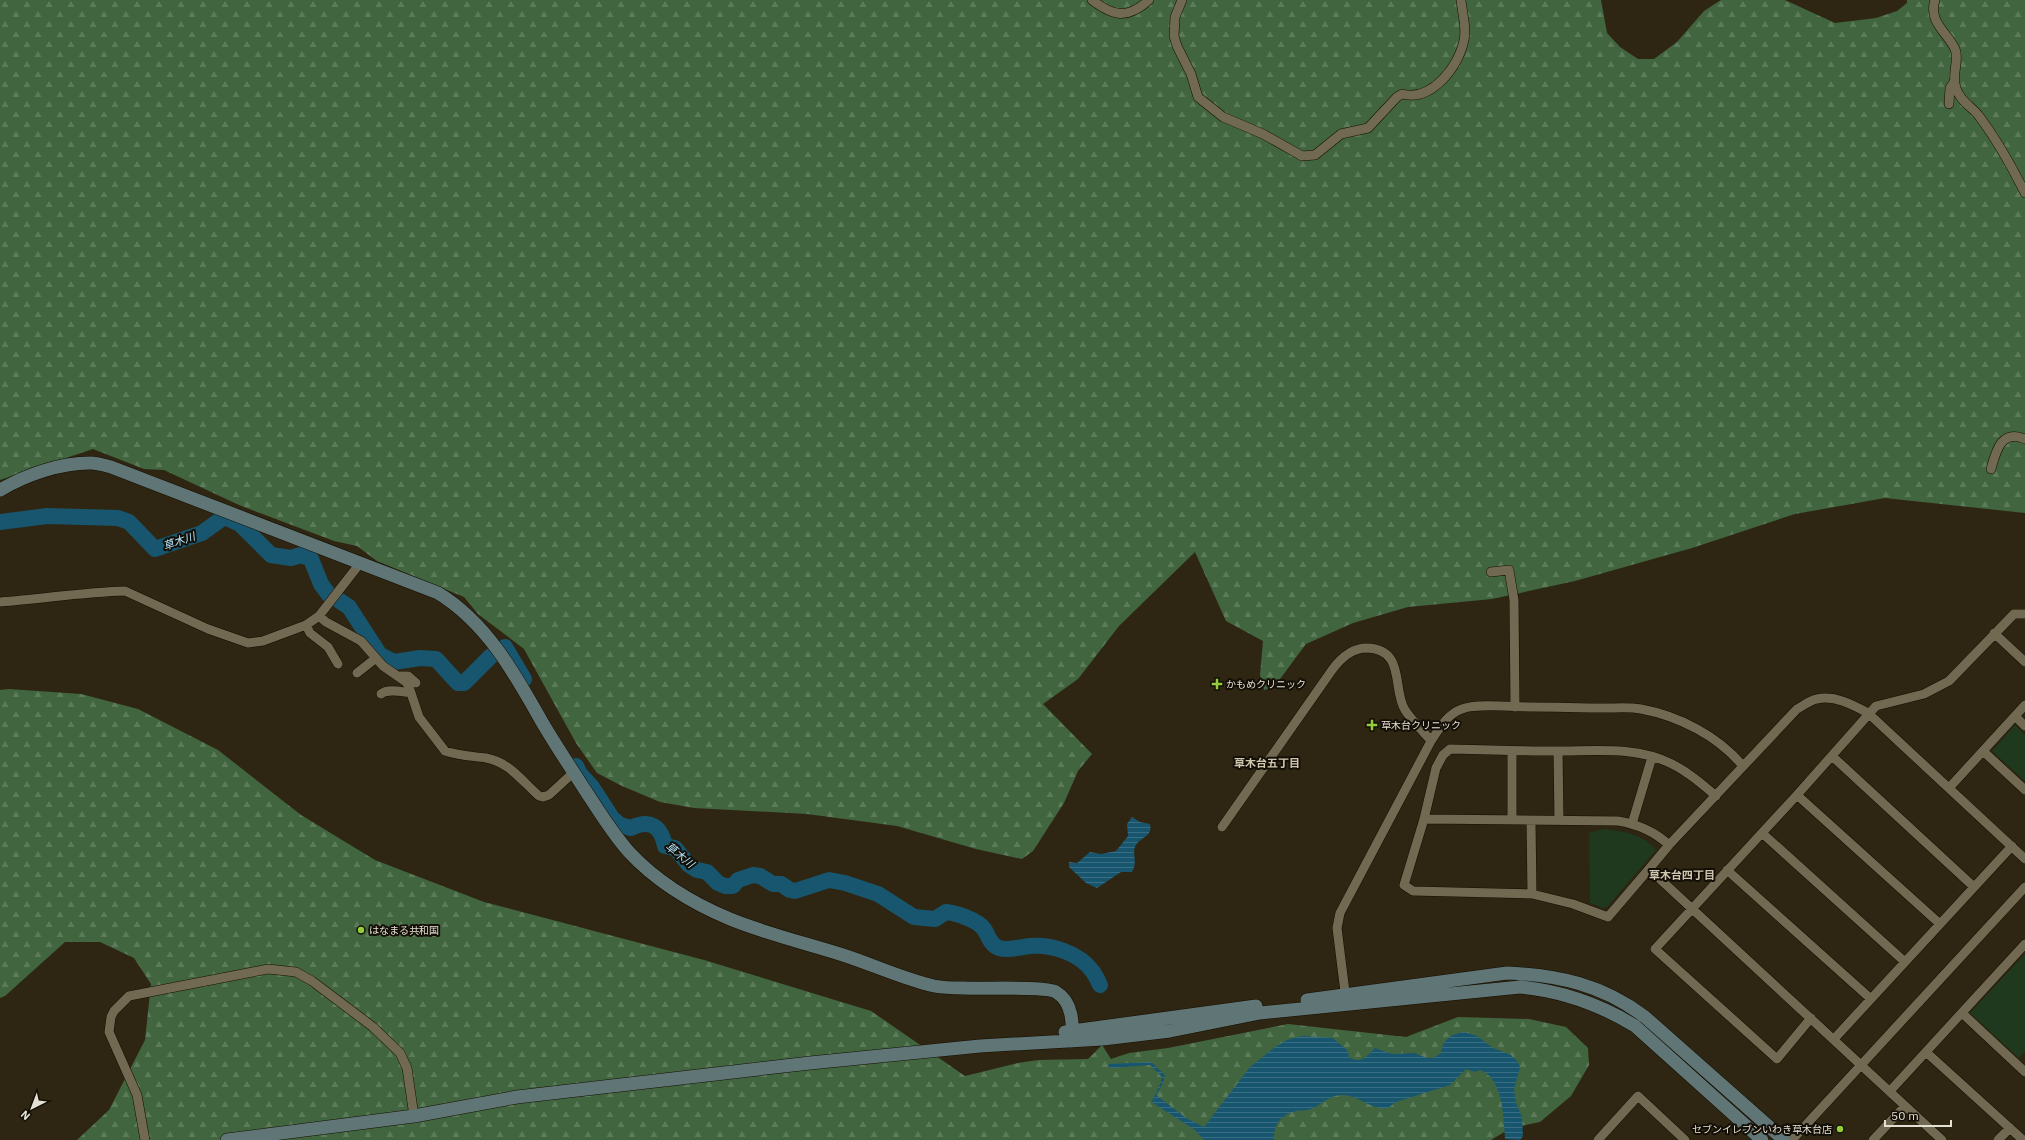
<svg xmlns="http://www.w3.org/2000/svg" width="2025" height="1140" font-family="'IBM Plex Sans','Noto Sans JP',sans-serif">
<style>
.forest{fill:url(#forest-firs)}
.park{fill:#1f391e}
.water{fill:url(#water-rules)}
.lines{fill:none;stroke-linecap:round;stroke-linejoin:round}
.river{stroke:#17566e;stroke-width:16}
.street-casing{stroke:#160e00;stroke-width:10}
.secondary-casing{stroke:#160e00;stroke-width:14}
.street{stroke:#726953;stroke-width:9}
.secondary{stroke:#5f7576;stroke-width:13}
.poi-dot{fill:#95cc3b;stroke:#130f07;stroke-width:1.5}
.labels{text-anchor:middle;stroke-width:4;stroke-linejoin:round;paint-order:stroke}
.poi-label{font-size:10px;fill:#e5e0d4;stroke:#130f07;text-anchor:start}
.water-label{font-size:11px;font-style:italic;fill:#b2e5fd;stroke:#130f07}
.neighbourhood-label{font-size:11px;font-weight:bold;fill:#d1c6ae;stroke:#130f07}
</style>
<defs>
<pattern id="forest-firs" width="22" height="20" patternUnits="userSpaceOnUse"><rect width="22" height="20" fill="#41653f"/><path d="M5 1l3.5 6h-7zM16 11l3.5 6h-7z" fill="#5c7b5a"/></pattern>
<pattern id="water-rules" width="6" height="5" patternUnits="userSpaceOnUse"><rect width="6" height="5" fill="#17566e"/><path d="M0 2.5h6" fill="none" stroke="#396e82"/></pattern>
</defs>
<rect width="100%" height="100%" fill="#2e2612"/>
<path class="forest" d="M0,0H1601L1607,33L1620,47L1638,59H1654L1677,42L1704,11L1721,0H1785L1835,23L1876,18L1897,11L1907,3V0H2025V513L1885,498L1795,514L1692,548L1575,581L1492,599L1408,607L1353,623L1306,644L1274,687L1264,690L1260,675L1263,641L1226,621L1195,552L1119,626L1078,679L1043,704L1092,754L1078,771L1064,803L1033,851L1022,859L976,849L897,826L807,814L694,808L660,802L622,786L597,773L576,743L524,649L478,614L464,597L377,561L357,546L334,541L239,505L164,470L144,469L93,449L0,480Z
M9,689L81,694L138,709L218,750L301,815L375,860L484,902L704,960L871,1011L965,1076L1018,1063L1038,1060L1088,1059L1102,1045L1111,1059L1129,1053L1168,1048L1288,1024L1406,1037L1458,1017L1529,1019L1566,1027L1588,1048L1589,1065L1571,1096L1540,1122L1511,1128L1491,1140H77L109,1110L145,1040L151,984L134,958L100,942H65L5,996L0,998V690Z"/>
<path class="park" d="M2015,725L2025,735V781L1992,751Z
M1604,829C1621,831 1646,835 1656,850L1607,907L1604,908L1590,903L1589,833Z
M2025,954V1051L2019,1058L1970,1013Z"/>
<path class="water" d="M1132,817L1140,822L1150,824C1153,838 1140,836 1135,847C1132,854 1138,862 1132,872H1121L1097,888L1086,883L1069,867V862L1077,863L1090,852L1101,854L1116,851L1128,836L1127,824Z
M1464,1032L1477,1036L1493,1048L1511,1055L1518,1062L1520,1068L1514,1089L1516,1103L1522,1117L1523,1136L1520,1140L1505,1139C1504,1119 1503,1078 1480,1070L1475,1072L1466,1069L1450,1085L1396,1102L1388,1108C1371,1110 1361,1097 1344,1095C1330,1094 1323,1104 1311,1109C1306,1111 1301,1110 1296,1111C1280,1115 1273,1125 1274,1140H1204L1195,1130L1153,1103L1152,1101L1161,1082V1076L1150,1065L1112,1068L1108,1066L1109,1064L1151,1062L1165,1075L1163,1083L1156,1095L1186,1118L1204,1127L1250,1067L1275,1047L1287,1040L1302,1036L1333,1038L1347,1050L1350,1058C1362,1064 1367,1056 1375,1048L1392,1054L1414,1053L1427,1058H1433L1441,1053C1442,1040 1451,1034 1464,1032Z"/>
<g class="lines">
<path class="river" d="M0,522L47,516L118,518L129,522L155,549L202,533L224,517L240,524L271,555L291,558L301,555L311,559L321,584L329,595
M337,599L349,607L380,655L394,662L420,658L436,659L458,683H464L491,656
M505,647L524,679
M576,766L580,774L592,787L612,818L620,825L631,828C650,819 661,826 665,846L675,848L689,865L697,870L707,872L718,883L725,886H733L738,880L753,875L760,876L773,884H781L790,890L795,891L829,880L845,883L878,894L914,917L935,919L946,912C956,913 978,920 984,929C989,936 990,945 999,948C1009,951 1020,947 1030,946C1051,944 1080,953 1093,972C1096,976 1098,981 1100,985"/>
<g class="street-casing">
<path id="street" d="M1092,0C1114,17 1128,19 1149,0
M1182,0L1175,17L1174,36L1177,46L1191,74L1198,97L1223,117L1263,134L1302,156L1315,155L1341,134L1368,128L1397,97L1402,94C1432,102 1459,66 1464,40C1467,28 1462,12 1461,0
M1935,0C1928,22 1947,32 1955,49C1960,60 1951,74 1956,88C1960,101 1971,106 1979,116C1997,140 2012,167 2025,193
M1949,104L1950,88L1954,82
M1991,469C1996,451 2001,429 2025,439
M1491,572L1509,570L1514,600L1515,707
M0,602C42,599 84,592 125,591L208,629L248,643L263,641L306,625L319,616L361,562
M319,616L326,622L361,641L383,666L406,682L409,687L419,717L445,751C459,756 472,756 486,758C509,762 522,781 539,796L543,797L549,795L574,772
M306,625L310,633L328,647L338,664
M1994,633L2025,662
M357,673L376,658
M398,676H408L416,683
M381,694C388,688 402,692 411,693
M2015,716L2025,726
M1558,751L1559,820
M1983,751L2025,790
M1832,756L1974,887
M1949,788L2025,705
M1797,795L1940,924
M1424,819L1618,821C1637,824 1655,832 1669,845
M1512,820V751
M1531,821L1532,894
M1632,824L1652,757
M1222,827L1332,670C1340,659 1352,648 1367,648C1406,649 1392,690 1405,710C1412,721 1423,731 1431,741
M1762,833L1905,962
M1649,869L1608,917L1573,904L1532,894L1413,891L1404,885L1424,819L1436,768L1443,755L1450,749C1486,750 1522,751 1557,751C1595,751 1636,746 1672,764C1688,772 1702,784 1716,796
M1727,870L1871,999
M1346,1000L1337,928L1340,913L1431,741C1439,729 1447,714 1462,709C1477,703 1514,707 1532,707C1556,707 1580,708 1605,708C1617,708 1630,707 1641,709C1679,716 1718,736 1743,766
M1962,1013L2025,1072
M1811,1018L1777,1059L1655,949L1797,795L1876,706L1924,694L1949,681L2014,614H2025
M1834,1039L2012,846
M1926,1052L2023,1140
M1890,1091L2025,944
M145,1140L137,1095L109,1032L111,1017L114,1011L129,996L268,969L296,972L312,981L373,1027L400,1053L407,1068L414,1116
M1598,1140L1638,1096L1685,1140
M1792,1140L2025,887
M1873,1140L1905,1106
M1942,1140L1649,869L1669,845L1797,709C1803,706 1810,700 1817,699C1835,695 1853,705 1868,713L2025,859
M1998,1140L2010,1128"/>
</g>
<g class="secondary-casing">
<path id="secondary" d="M0,490C26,475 59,463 90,463C97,463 104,465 111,467L438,593C487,623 515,674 542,722C556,746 571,768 585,790C599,811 612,833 629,852C656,881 694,904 730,919C767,934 805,943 843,955C874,965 903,979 934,986C944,988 954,988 964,988C981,989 1046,986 1056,992C1073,1002 1073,1024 1072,1041
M1307,1000L1507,973C1559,975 1603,985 1645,1017L1784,1140
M1065,1032L1256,1006
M227,1140L414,1116L517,1097L810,1063L980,1046L1103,1039L1170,1031L1260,1013L1520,987C1562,991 1599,1004 1635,1026L1762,1140"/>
</g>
<use href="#street" class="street"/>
<use href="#secondary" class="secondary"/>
</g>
<g class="poi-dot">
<path d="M1215 678h4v4h4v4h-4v4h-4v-4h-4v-4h4z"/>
<path d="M1370 719h4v4h4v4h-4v4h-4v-4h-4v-4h4z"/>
<circle cx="361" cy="930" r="4"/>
<circle cx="1840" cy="1129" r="4"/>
</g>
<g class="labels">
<g class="poi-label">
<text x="1226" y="688">かもめクリニック</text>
<text x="1381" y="729">草木台クリニック</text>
<text x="369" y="934">はなまる共和国</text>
<text x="1832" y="1133" text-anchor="end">セブンイレブンいわき草木台店</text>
</g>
<g class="water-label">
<text transform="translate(179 541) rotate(-19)" y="4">草木川</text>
<text transform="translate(680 855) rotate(39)" y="4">草木川</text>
</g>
<g class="neighbourhood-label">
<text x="1267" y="767">草木台五丁目</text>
<text x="1682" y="879">草木台四丁目</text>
</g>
</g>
<g transform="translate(32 1108) rotate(222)" stroke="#130f07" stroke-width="3" paint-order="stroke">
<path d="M0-3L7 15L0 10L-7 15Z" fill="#e5e0d4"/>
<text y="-6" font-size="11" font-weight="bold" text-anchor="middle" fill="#e5e0d4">N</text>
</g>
<path d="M1885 1120v6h66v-6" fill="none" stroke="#e5e0d4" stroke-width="2"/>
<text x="1891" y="1120" font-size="12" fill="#e5e0d4" stroke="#130f07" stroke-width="3" paint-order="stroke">50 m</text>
</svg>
